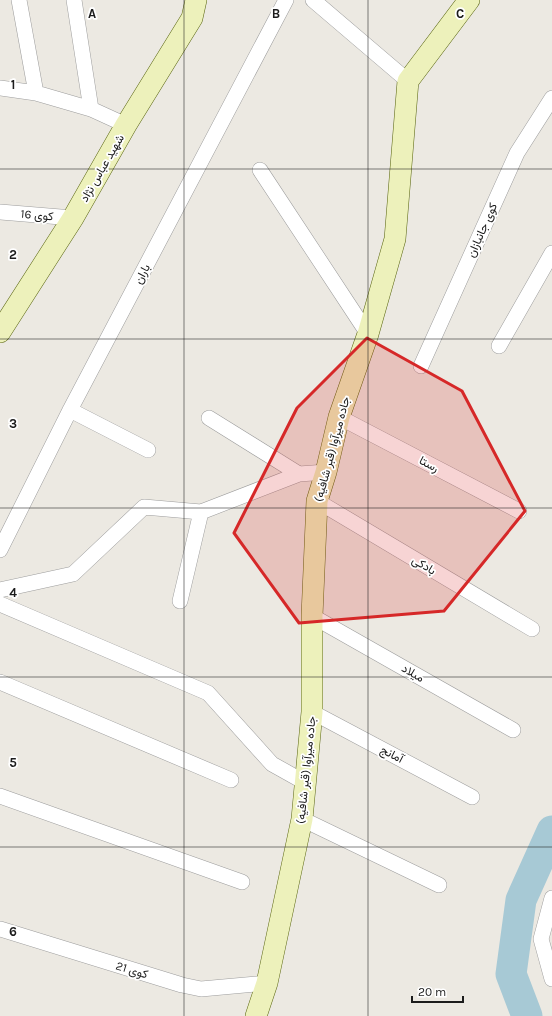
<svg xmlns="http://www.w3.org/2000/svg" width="552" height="1016" font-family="Karla,Vazirmatn,sans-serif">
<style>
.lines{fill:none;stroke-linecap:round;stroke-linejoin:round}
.river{stroke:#a7c9d5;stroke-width:31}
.street-casing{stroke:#9d9d9d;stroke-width:16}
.secondary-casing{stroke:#596510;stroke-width:22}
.street{stroke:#fff;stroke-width:15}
.secondary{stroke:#edf1bb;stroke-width:21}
.marked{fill:#d62828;fill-opacity:0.2;stroke:#d62828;stroke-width:3;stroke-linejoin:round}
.grid{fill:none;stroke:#1c1c1c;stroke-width:1;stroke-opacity:0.55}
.labels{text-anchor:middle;stroke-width:3.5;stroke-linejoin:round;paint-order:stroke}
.street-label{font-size:12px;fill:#1c1c1c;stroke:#fff}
.grid-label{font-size:13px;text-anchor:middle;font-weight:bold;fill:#1c1c1c;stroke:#fff;stroke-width:3.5;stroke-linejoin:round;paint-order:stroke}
</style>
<rect width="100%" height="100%" fill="#ece9e2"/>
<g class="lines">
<path class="river" d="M527,1016L511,974L521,900L552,831"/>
<g class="street-casing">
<path id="street" d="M19,0L36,93
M74,0L91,109
M313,0L408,81
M0,88L36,93L91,109L126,125
M260,170L368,334
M0,212L73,218
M499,346L552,253
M421,366L517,153L552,98
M70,410L148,450
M339,417L519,511
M209,418L299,474
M317,501L532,629
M0,550L70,410L286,0
M0,590L73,574L144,507L201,512L299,474L326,472
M180,601L201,512
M0,604L208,693L272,764L306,783
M312,616L513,730
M0,682L231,780
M312,712L472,797
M0,796L242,882
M302,819L439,885
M552,898L541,939L552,979
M0,929L182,985L201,989L267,983"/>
</g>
<g class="secondary-casing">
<path id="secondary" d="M0,332L73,218L126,125L192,18L196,0
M256,1016L267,983L302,819L312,712V616L317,501L326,472L339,417L368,334L395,239L408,81L469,0"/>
</g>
<use href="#street" class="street"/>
<use href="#secondary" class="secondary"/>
</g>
<path class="marked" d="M367,338L462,391L525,511L444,611L299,623L234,533L297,408Z"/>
<path class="grid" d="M184,0V1016M368,0V1016M0,169H552M0,339H552M0,508H552M0,677H552M0,847H552"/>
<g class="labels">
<g class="street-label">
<text transform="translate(102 168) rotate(-60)" y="4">شهید عباس نژاد</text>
<text transform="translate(37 215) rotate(5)" y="4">کوی 16</text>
<text transform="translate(482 230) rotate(-66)" y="4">کوی جانبازان</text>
<text transform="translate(142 274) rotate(-62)" y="4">باران</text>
<text transform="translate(332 449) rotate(-75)" y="4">جاده میرآوا (قبر شافیه)</text>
<text transform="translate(429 464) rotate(28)" y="4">رستا</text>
<text transform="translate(424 565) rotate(31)" y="4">بادکی</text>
<text transform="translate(413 673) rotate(30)" y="4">میلاد</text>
<text transform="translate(392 754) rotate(28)" y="4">آمانج</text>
<text transform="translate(306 770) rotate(-84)" y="4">جاده میرآوا (قبر شافیه)</text>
<text transform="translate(132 970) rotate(17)" y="4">کوی 21</text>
</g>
</g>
<g class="grid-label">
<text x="92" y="18">A</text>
<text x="276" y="18">B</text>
<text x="460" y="18">C</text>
<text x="13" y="89">1</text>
<text x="13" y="259">2</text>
<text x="13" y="428">3</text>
<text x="13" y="597">4</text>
<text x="13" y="767">5</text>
<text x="13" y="936">6</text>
</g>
<path d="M412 996v6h51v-6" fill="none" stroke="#1c1c1c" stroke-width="2"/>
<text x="418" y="996" font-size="12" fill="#1c1c1c" stroke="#ffffff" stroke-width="3" paint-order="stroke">20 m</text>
</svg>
